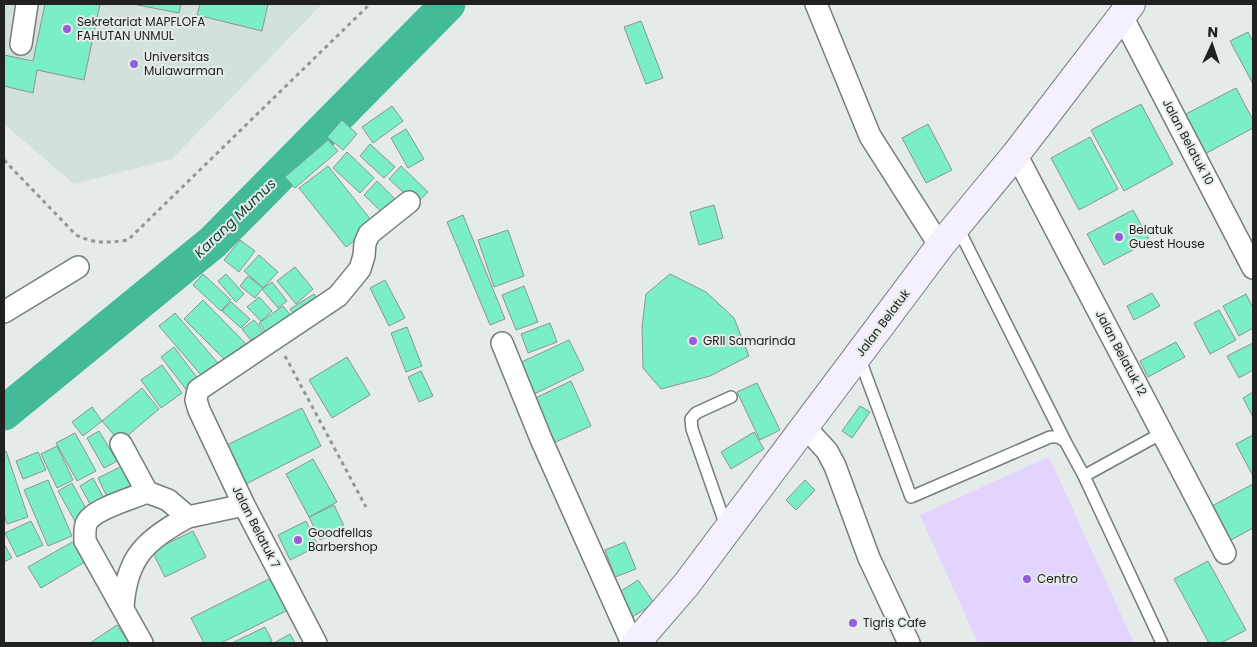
<svg xmlns="http://www.w3.org/2000/svg" width="1257" height="647" font-family="Poppins,sans-serif">
<style>
.built{fill:#d2e1db}
.green{fill:#e2d3ff}
.lines{fill:none;stroke-linecap:round;stroke-linejoin:round}
.river{stroke:#43bb98;stroke-width:35}
.building{fill:#7aeec9;stroke:#8e9491}
.lane-casing{stroke:#777d7a;stroke-width:14}
.street-casing{stroke:#777d7a;stroke-width:24}
.secondary-casing{stroke:#777d7a;stroke-width:30}
.path{stroke:#939896;stroke-width:3;stroke-dasharray:4 4;stroke-linecap:butt}
.lane{stroke:#fff;stroke-width:11}
.street{stroke:#fff;stroke-width:21}
.secondary{stroke:#f5f0fd;stroke-width:28}
.poi-dot{fill:#945fd8;stroke:#e4ebe8;stroke-width:2}
.labels{text-anchor:middle;stroke-width:4;stroke-linejoin:round;paint-order:stroke}
.poi-label{font-size:12px;fill:#202221;stroke:#e4ebe8;text-anchor:start}
.street-label{font-size:12px;fill:#202221;stroke:#e4ebe8}
.water-label{font-size:14px;font-style:italic;fill:#0f4334;stroke:#e4ebe8}
</style>
<rect width="100%" height="100%" fill="#e4ebe8"/>
<path class="built" d="M4,4H322L172,159L74,184L4,124Z"/>
<path class="green" d="M1049,457L1134,643H978L920,515Z"/>
<g class="lines">
<path class="river" d="M4,413L213,242L448,4"/>
</g>
<path class="building" d="M45,4H100L84,80L37,70L33,93L4,86V55L33,61Z
M133,4H181L179,13Z
M200,4H268L262,31L197,15Z
M641,21L663,78L646,84L624,27Z
M1248,32L1253,42V84L1230,41Z
M1236,88L1253,120V128L1203,155L1182,116Z
M1141,104L1173,164L1124,191L1091,130Z
M392,106L403,121L373,143L362,127Z
M342,120L357,134L343,150L327,137Z
M928,124L952,170L926,183L902,138Z
M406,129L424,159L408,168L391,138Z
M1090,137L1118,189L1079,210L1051,158Z
M328,140L338,151L295,188L285,177Z
M370,144L395,167L384,178L360,156Z
M347,152L374,178L360,193L333,168Z
M328,166L375,225L346,247L299,188Z
M401,166L428,192L416,204L389,179Z
M377,181L401,205L388,218L364,195Z
M714,205L723,238L699,245L690,212Z
M1133,210L1150,241L1104,265L1087,234Z
M463,215L505,319L490,325L447,222Z
M508,230L524,276L494,287L478,240Z
M240,240L255,251L239,272L224,260Z
M259,255L278,272L263,288L244,271Z
M295,267L313,289L296,304L277,281Z
M203,274L231,300L221,311L193,285Z
M226,274L244,294L236,302L218,281Z
M670,274L706,292L734,318L749,356L710,376L661,389L643,368L642,327L646,294Z
M248,276L263,288L255,298L240,286Z
M385,280L405,318L389,326L370,288Z
M272,282L287,301L278,308L262,289Z
M524,286L538,322L516,330L502,295Z
M1152,293L1160,306L1134,320L1127,306Z
M314,294L321,304L297,319L290,309Z
M1246,294L1253,308V328L1239,336L1223,306Z
M259,297L272,311L261,321L247,307Z
M203,300L250,348L231,366L184,319Z
M231,302L250,319L241,328L222,311Z
M283,306L295,321L272,339L259,323Z
M1219,310L1236,340L1210,354L1194,323Z
M175,313L223,369L207,382L159,326Z
M254,320L270,339L258,349L242,329Z
M550,323L557,342L528,353L521,334Z
M407,327L422,366L406,372L391,333Z
M569,340L584,370L530,396L515,365Z
M1176,342L1185,357L1148,377L1140,361Z
M1253,343V370L1239,378L1227,356Z
M174,347L201,383L188,392L161,357Z
M347,357L370,395L332,418L309,380Z
M162,365L182,393L161,408L141,380Z
M421,371L433,396L419,402L408,377Z
M571,381L591,426L547,446L527,402Z
M757,383L780,430L760,440L737,392Z
M142,388L159,409L120,442L102,421Z
M1253,392V417L1243,398Z
M860,406L870,412L852,438L842,431Z
M92,407L102,421L83,436L72,422Z
M302,408L321,446L246,484L227,445Z
M99,431L117,461L104,468L87,438Z
M754,432L764,449L731,469L721,452Z
M75,433L96,471L77,481L56,443Z
M1253,435V476L1236,444Z
M57,446L73,480L57,488L41,454Z
M6,451L28,517L7,524L4,514V452Z
M38,452L46,470L23,479L16,461Z
M313,459L337,502L309,517L286,474Z
M124,465L137,492L111,505L98,478Z
M93,478L107,504L94,511L80,486Z
M48,480L72,536L48,546L24,490Z
M805,480L815,490L796,510L786,500Z
M72,483L90,516L76,523L58,491Z
M1253,484V528L1231,540L1212,506Z
M334,505L345,528L320,540L309,517Z
M31,521L43,545L17,557L5,533Z
M306,521L318,546L290,560L278,535Z
M193,531L206,557L165,577L152,551Z
M76,540L88,560L41,588L28,567Z
M625,542L636,569L615,577L605,550Z
M4,544L12,558L4,562Z
M1208,561L1246,630L1221,643H1209L1174,579Z
M271,578L288,610L221,643H204L191,618Z
M638,580L654,603L631,618L615,595Z
M117,625L129,643H90Z
M265,627L272,641L268,643H232Z
M290,634L295,643H274Z"/>
<g class="lines">
<g class="lane-casing">
<path id="lane" d="M957,226L1065,441
M859,357L911,497L1050,437H1058L1065,441L1084,476
M727,529L692,429L691,419L696,413L731,397
M1162,643L1084,476L1162,433"/>
</g>
<g class="street-casing">
<path id="street" d="M816,4L870,136L940,246
M1122,16L1253,268
M21,44L27,4
M1016,154L1225,553
M4,312L78,267
M502,343L541,439L632,643
M805,427L827,451L835,466L869,558L909,643
M121,444L147,492
M123,608C126,558 145,540 188,517
M142,643L85,541C85,534 84,528 87,522C94,509 133,498 147,492L168,500L188,517L244,505
M316,643L244,505L199,410L196,400L198,390L338,296L360,269L364,256L365,243L369,234L409,202"/>
</g>
<g class="secondary-casing">
<path id="secondary" d="M636,643L686,585L940,246L1016,154L1131,4"/>
</g>
<path class="path" d="M4,160L76,235C95,244 107,243 128,240L370,4
M285,356L366,507"/>
<use href="#lane" class="lane"/>
<use href="#street" class="street"/>
<use href="#secondary" class="secondary"/>
</g>
<g class="poi-dot">
<circle cx="67" cy="29" r="5"/>
<circle cx="134" cy="64" r="5"/>
<circle cx="1119" cy="237" r="5"/>
<circle cx="693" cy="341" r="5"/>
<circle cx="298" cy="540" r="5"/>
<circle cx="1027" cy="579" r="5"/>
<circle cx="853" cy="623" r="5"/>
</g>
<g class="labels">
<g class="poi-label">
<text x="77" y="26">Sekretariat MAPFLOFA<tspan x="77" dy="14">FAHUTAN UNMUL</tspan></text>
<text x="144" y="61">Universitas<tspan x="144" dy="14">Mulawarman</tspan></text>
<text x="1129" y="234">Belatuk<tspan x="1129" dy="14">Guest House</tspan></text>
<text x="703" y="345">GRII Samarinda</text>
<text x="308" y="537">Goodfellas<tspan x="308" dy="14">Barbershop</tspan></text>
<text x="1037" y="583">Centro</text>
<text x="863" y="627">Tigris Cafe</text>
</g>
<g class="street-label">
<text transform="translate(1188 142) rotate(62)" y="4">Jalan Belatuk 10</text>
<text transform="translate(883 323) rotate(-53)" y="4">Jalan Belatuk</text>
<text transform="translate(1121 353) rotate(62)" y="4">Jalan Belatuk 12</text>
<text transform="translate(256 527) rotate(63)" y="4">Jalan Belatuk 7</text>
</g>
<g class="water-label">
<text transform="translate(235 218) rotate(-44)" y="5">Karang Mumus</text>
</g>
</g>
<rect width="1257" height="647" fill="none" stroke="#202221" stroke-width="10"/>
<g transform="translate(1212 45) rotate(3)" stroke="#e4ebe8" stroke-width="4" paint-order="stroke">
<path d="M0-4L9 19L0 12L-9 19Z" fill="#202221"/>
<text y="-8" font-size="14" font-weight="bold" text-anchor="middle" fill="#202221">N</text>
</g>
</svg>
